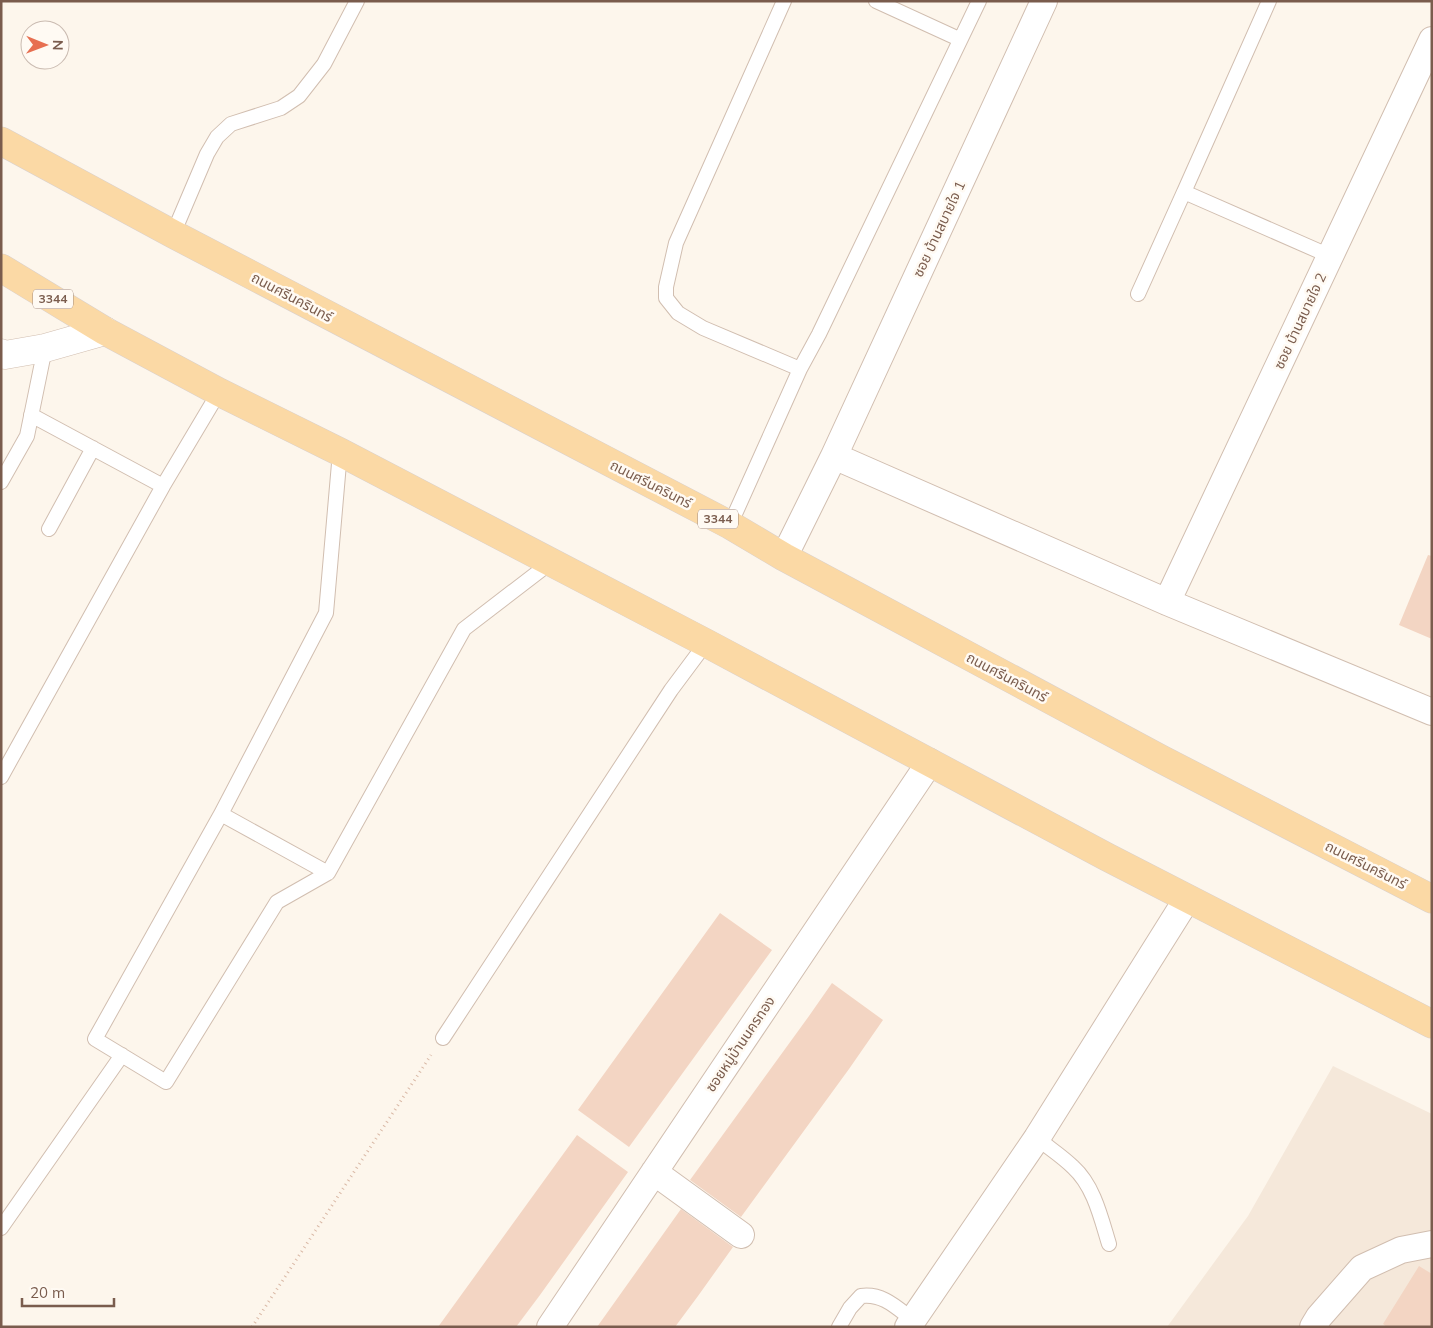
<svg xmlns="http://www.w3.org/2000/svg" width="1433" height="1328" font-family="Mulish,'Noto Sans Thai',sans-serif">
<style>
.residential{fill:#f5e8da}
.building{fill:#f3d5c3}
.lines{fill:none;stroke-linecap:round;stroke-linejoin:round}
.service-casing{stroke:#d1beb0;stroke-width:16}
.minor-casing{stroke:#d1beb0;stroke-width:28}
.tertiary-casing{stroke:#d1beb0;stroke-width:29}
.primary-casing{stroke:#dad1cd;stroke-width:29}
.path{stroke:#d9b8a5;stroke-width:3;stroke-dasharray:1 4;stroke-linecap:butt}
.service{stroke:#fff;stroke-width:14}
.minor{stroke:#fff;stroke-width:26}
.tertiary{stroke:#fff;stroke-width:28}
.primary{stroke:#fbd9a5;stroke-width:28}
.labels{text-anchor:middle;stroke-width:5;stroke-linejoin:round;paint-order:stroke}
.shield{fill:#fffaf3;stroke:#a28b7f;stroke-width:1}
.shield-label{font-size:12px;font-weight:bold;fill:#7a5c4d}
.street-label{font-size:14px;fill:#7a5c4d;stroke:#fffaf3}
</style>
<rect width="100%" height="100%" fill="#fdf6ec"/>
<path class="residential" d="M1333,1066L1432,1114V1327H1167L1248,1216Z"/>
<path class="building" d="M1428,555L1432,556V639L1399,625Z
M720,913L772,950L629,1147L578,1110Z
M832,983L883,1020L849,1069L741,1217L690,1180L809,1016Z
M577,1135L628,1172L540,1295L516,1327H438Z
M681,1209L733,1247L698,1296L675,1327H597Z
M1419,1266L1432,1274V1327H1387L1383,1324Z"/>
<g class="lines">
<g class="service-casing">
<path id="service" d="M784,1L676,243L666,287V298L678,313L703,328L800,369
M876,1L959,39
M1269,1L1184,192L1330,256
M173,234L207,154L217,137L231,124L281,108L299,96L324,64L357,1
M1138,294L1184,192
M31,415L163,486
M340,452L326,613L221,814L328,873L464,629L550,563
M1,482L27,436L45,348
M730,525L800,369L819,334L979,1
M49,529L93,448
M1,777L163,486L219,392
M221,814L95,1039L166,1082L277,902L328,873
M443,1038L671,690L706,643
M1037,1138C1049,1148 1062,1156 1073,1167C1094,1186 1101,1218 1109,1244
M1,1228L122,1055
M839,1327L850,1308L861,1296C883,1293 897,1308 913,1320"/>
</g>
<g class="minor-casing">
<path id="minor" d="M834,456L1044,1
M784,557L834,456L1167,602L1432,712
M1167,602L1432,40
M654,1172L741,1235
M550,1327L930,762
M908,1327L1037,1138L1187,899
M1313,1327L1319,1317L1362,1268L1401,1250L1432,1244"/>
</g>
<g class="tertiary-casing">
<path id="tertiary" d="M1,353L5,355L45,348L105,331"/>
</g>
<g class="primary-casing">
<path id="primary" d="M1,141L173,234L730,525L784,557L1161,759L1432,899
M1,268L105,331L219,392L340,452L706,643L1107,857L1432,1024"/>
</g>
<path class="path" d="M252,1327L431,1055"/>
<use href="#service" class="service"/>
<use href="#minor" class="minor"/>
<use href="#tertiary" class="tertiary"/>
<use href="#primary" class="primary"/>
</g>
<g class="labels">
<g class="shield">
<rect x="33" y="289.5" width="40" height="19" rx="4"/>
<rect x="698" y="509.5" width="40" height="19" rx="4"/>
</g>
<g class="shield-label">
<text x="53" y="303">3344</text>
<text x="718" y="523">3344</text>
</g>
<g class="street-label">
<text transform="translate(939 229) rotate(-65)" y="5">ซอย บ้านสบายใจ 1</text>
<text transform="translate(292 297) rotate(28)" y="5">ถนนศรีนครินทร์</text>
<text transform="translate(1300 321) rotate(-65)" y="5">ซอย บ้านสบายใจ 2</text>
<text transform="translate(651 484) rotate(27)" y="5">ถนนศรีนครินทร์</text>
<text transform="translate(1007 677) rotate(28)" y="5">ถนนศรีนครินทร์</text>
<text transform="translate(1366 865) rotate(27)" y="5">ถนนศรีนครินทร์</text>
<text transform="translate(740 1044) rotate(-56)" y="5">ซอยหมู่บ้านนครทอง</text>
</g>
</g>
<rect width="1433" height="1328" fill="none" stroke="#7a5c4d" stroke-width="5"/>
<g transform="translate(45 45) rotate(91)"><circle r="24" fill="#fffaf3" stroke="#cabbb1"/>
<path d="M0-4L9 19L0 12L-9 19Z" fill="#e76f51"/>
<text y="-8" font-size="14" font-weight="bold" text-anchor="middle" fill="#7a5c4d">N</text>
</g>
<path d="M22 1298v8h92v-8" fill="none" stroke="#7a5c4d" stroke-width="2.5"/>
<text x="30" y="1298" font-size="15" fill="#7a5c4d" stroke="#fffaf3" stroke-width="4" paint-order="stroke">20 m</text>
</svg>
